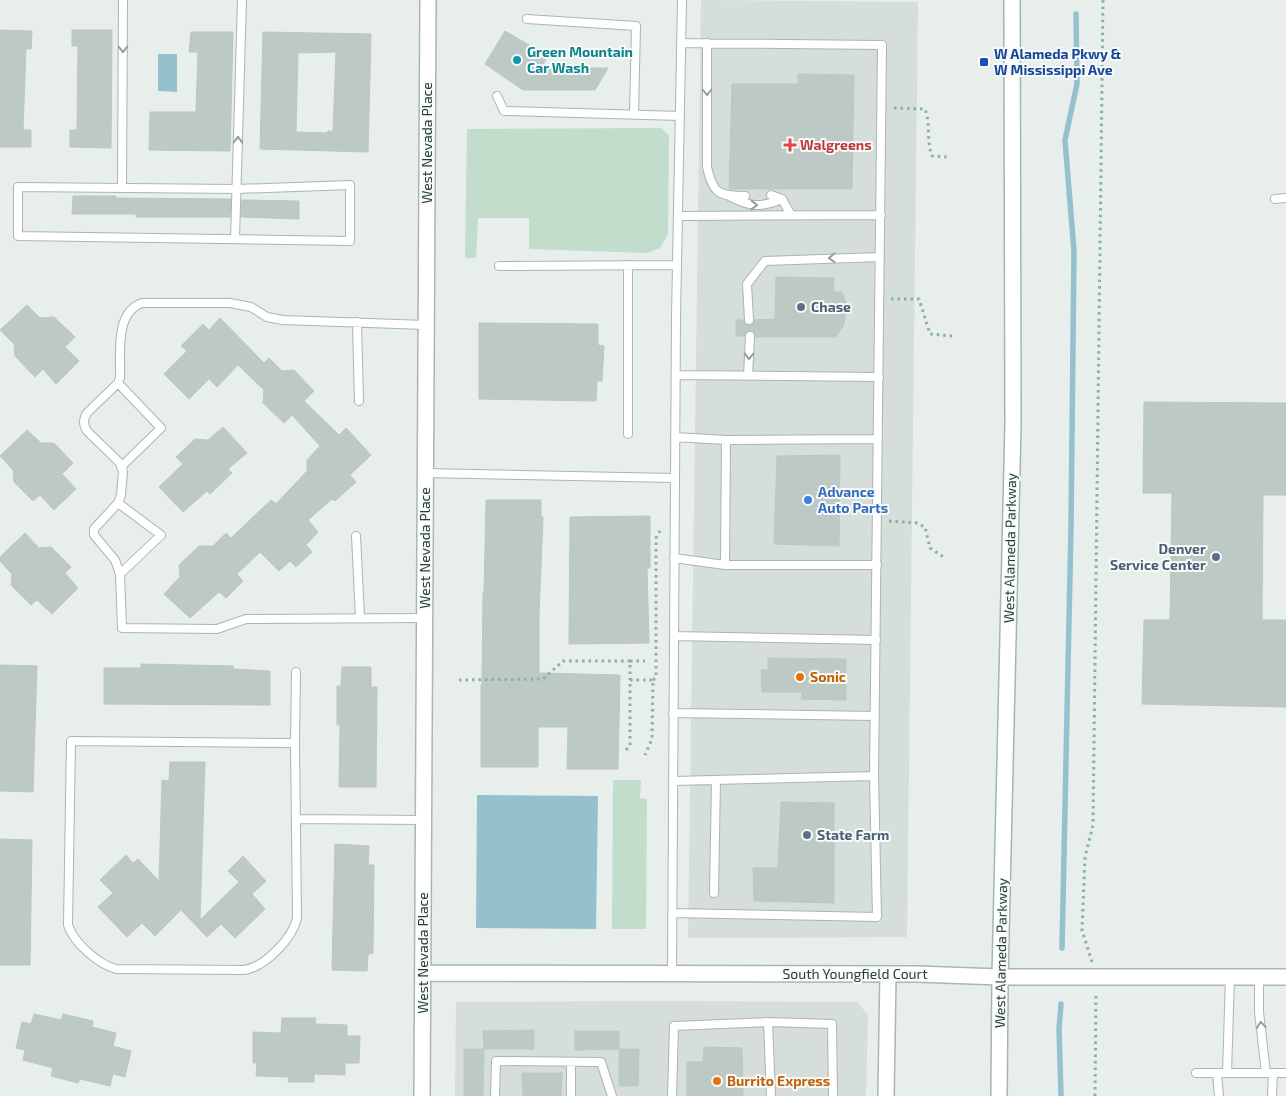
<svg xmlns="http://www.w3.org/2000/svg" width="1286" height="1096" font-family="'Exo 2',sans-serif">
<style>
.built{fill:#d5deda}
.green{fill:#c2ddcb}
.water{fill:#95c1cd}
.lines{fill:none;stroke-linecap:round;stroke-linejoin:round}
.stream{stroke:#95c1cd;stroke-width:5.5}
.building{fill:#bcc9c4;stroke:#bac7c2;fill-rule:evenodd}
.lane-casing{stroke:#aab6b2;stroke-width:10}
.street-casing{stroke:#aab6b2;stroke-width:18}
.secondary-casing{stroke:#a3b6b0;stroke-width:18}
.path{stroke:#8aafa5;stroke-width:3;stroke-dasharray:2.5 4;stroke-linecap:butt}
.lane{stroke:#fff;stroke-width:8}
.street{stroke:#fff;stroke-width:15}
.secondary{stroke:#fff;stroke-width:15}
.oneway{stroke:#939f9c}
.culture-dot{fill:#0f9aa8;stroke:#f7fbf9;stroke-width:2}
.transit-dot{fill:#1a4fb4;stroke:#f7fbf9;stroke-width:2}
.health-dot{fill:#e0444e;stroke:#f7fbf9;stroke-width:2}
.service-dot{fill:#5c6f8a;stroke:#f7fbf9;stroke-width:2}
.shop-dot{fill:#3f7fe0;stroke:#f7fbf9;stroke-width:2}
.food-dot{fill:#e8710a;stroke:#f7fbf9;stroke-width:2}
.labels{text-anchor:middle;stroke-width:4;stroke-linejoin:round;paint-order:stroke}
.culture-label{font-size:14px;font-weight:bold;fill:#0d838f;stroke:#f7fbf9;text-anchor:start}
.transit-label{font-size:14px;font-weight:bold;fill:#164399;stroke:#f7fbf9;text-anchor:start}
.street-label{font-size:14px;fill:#273f3a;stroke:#f7fbf9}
.health-label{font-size:14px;font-weight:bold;fill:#be3a42;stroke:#f7fbf9;text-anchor:start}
.service-label{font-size:14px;font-weight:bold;fill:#4e5e75;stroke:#f7fbf9;text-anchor:start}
.shop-label{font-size:14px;font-weight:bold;fill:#366cbe;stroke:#f7fbf9;text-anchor:start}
.food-label{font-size:14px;font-weight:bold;fill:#c56008;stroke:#f7fbf9;text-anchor:start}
</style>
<rect width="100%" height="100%" fill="#e7eeeb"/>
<path class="built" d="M701,0L918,2L907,937L688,938Z
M646,1001L858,1002L868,1016L866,1096H455L456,1002Z"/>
<path class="green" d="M661,128L669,135L668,234L660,248L647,253L529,249V218H478L476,258H465L467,129Z
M613,780H641L640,798L647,799L646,929H612Z"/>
<path class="water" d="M158,54H177V92L158,91Z
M477,795L598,796L596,929L476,928Z"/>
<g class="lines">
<path class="stream" d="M1062,948L1071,526L1074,251L1065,140L1077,84L1076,14
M1061,1004L1059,1029L1061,1096"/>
</g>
<path class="building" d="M0,30L32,31L31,49H26L23,130H31V147H0Z
M72,30H112L111,148L70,147V130H77L78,46H72Z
M505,31L548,56L541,68H608L595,90H523L485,64Z
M191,32H233L230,151L149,150L150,112H196L198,52H189Z
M263,32L371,34L368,152L260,149ZM336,52L333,131H328L327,133L296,132L298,53Z
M798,74L854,75L852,189H729L732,84H798Z
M73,196H116V198L231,199L230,217H136V214H72Z
M242,200L299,201V219L241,217Z
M776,277L834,278L833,292H842L847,306L844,324L836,337H756L753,332L750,330L746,333L744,336H736V320H743L745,323L749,326L752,324L755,320L775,319Z
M27,305L40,318L54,317L75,337L65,347L79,361L56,384L43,369L35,377L15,356L14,344L0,330Z
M220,318L264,363L269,358L282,371L294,370L314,391L304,401L339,435L346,428L371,455L350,475L356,482L335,501L332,499L308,520L318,532L306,545L312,552L296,567L290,561L279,571L260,552L237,574L243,581L226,598L219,592L190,618L164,594L180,577L179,565L199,546H213L226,533L231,538L271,500L276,504L307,471V460L320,446L292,415L284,423L263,403L264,390L238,365L217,387L209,379L189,399L164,374L187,351L181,346L203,324L209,330Z
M479,323L598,324V345L604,346L602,381H597L596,401L479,399Z
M1144,402L1286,403V495H1263L1262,620H1286V707L1142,704L1144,620H1170L1172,493H1143Z
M223,427L247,453L228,469L232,473L210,494L207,491L183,512L159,487L183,464L176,457L195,439L208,440Z
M27,430L41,443H54L73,463L62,474L76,489L54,510L40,495L33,501L14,482L13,470L0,456Z
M840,455L839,546L774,544L777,456Z
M486,500H541V517H543L539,615V673L620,675L618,769H567L568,727H538V767H481V685H482L483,592H484Z
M650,516V568H647L649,643L569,644L570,517Z
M25,533L39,548L51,547L71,567L65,573L78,588L52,614L37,600L31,605L11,585L12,574L0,561V557Z
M768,658L846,659V700L801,699L802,692H762L761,670H768Z
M141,664L233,666V669L270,671V705L104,704V668H141Z
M0,665L37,666L33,792L0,791Z
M342,667H371V687H377L376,787H339L340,725H337V686H341Z
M170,762H205L200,920L239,882L228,871L243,856L266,881L252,894L265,909L235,938L221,924L207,937L181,910L155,936L142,923L127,937L98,907L113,893L100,880L126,855L133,863L138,859L159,881L162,780L169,781Z
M781,802L834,803V903L754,901L753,868H778Z
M0,839L32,840L30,965H0Z
M335,844L369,846L368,865H374L373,953L368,954L367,971L332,970Z
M34,1014L61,1020L63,1014L93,1021L92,1027L116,1033L113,1046L131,1051L125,1077L113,1074L110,1086L80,1079L78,1083L51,1076L53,1068L23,1060L25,1050L16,1048L22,1022L31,1024Z
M282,1018H316L315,1024L347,1025V1036H360L359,1063H345V1075L314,1074V1082H288L289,1077L256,1076L257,1063H253V1032L281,1033Z
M534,1030V1049H484L483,1031Z
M575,1031H619V1049L575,1050Z
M704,1047L742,1048L743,1096H687V1062H703Z
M464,1049H484L483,1096H464Z
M619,1049H639L638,1086H619Z
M522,1073H562L561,1096H523Z"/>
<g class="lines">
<g class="lane-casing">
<path id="lane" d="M527,19L636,26L634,115
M707,43V167C713,194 719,196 745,196
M497,96L504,111L680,116
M350,185V241L18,236V187L237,189Z
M122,187L123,0
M771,195L782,199L791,215
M729,196C750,207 760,208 782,199
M1275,199L1286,198
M678,216L881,215
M235,239L242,0
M499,266L677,265
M749,320L747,284L765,261L880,257
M357,322L359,401
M676,375L879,377
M748,376L750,336
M118,383L161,428L121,467
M628,434V265
M675,437L726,440L725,565
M726,440L878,439
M425,473L675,478
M118,503L161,535L120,574
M356,536L360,618
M674,558L725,565H877
M425,618L256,619H246L217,629L122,628L120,574L115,560L94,535V529L118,503L121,495L123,472L120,463L87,431C83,424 83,420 87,413L118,383L120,378C121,355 114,313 142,303H230L251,307L267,317L283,320L426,325
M674,636L876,640
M673,713L875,716
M71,741L295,743L297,918C293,938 265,967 244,970L116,969C98,964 74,943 68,925Z
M295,743L296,672
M673,781L874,776L882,45L681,43
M296,819L424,820
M714,893L716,780
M672,913L877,917L874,776
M672,974L676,317L682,0
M1259,977V1012L1266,1073
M1196,1073H1286
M1217,1073L1219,1096
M1227,1073L1230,977
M495,1096L496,1061L601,1062L612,1096
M571,1096V1062
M672,1096L674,1026L768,1022
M771,1096L768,1022L832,1024L833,1096
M1272,1096L1273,1073"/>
</g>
<g class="street-casing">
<path id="street" d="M423,973L917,974L1000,977H1286
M422,1096L428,0
M886,1096L888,974"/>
</g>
<g class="secondary-casing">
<path id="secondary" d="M999,1096L1000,977L1013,424L1012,0"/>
</g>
<path class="path" d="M894,108L925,109C931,124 926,141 932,156L948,157
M891,299H919L930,334L952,336
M889,521L917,523L925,527L930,548L945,558
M630,661H645
M459,680L543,679L563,661H630V680
M653,680L656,678V538L661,529
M626,750L630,745V680H653L652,739L645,755
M1092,962L1082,930L1085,857L1093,825L1103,0
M1095,1096L1096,992"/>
<use href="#lane" class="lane"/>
<use href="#street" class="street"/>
<use href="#secondary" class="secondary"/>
</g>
<defs><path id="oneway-chevron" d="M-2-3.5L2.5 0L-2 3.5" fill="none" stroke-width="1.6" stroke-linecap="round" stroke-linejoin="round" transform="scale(1.25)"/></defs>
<g class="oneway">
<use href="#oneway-chevron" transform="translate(123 49) rotate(90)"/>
<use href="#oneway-chevron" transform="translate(707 92) rotate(90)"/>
<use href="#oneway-chevron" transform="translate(238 140) rotate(-89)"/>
<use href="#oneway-chevron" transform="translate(754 205)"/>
<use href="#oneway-chevron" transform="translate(832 258) rotate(178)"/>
<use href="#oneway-chevron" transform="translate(749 356) rotate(92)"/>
<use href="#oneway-chevron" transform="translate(1261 1025) rotate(-96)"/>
</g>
<circle class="culture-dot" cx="517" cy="60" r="5"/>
<rect class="transit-dot" x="979" y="57" width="10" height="10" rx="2.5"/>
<path class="health-dot" d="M787.5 137.5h5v5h5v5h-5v5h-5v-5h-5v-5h5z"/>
<g class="service-dot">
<circle cx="801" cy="307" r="5"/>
<circle cx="1216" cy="557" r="5"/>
<circle cx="807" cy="835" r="5"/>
</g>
<circle class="shop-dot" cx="808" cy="500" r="5"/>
<g class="food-dot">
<circle cx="800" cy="677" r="5"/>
<circle cx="717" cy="1081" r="5"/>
</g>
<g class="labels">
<g class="culture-label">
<text x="527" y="57">Green Mountain<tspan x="527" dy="16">Car Wash</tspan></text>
</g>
<g class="transit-label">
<text x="994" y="59">W Alameda Pkwy &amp;<tspan x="994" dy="16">W Mississippi Ave</tspan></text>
</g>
<g class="street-label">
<text transform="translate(427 143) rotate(-90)" y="5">West Nevada Place</text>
<text transform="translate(425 548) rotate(-90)" y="5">West Nevada Place</text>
<text transform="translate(1010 548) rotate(-89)" y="5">West Alameda Parkway</text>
<text transform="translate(423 953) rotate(-90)" y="5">West Nevada Place</text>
<text transform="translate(1001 953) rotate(-89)" y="5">West Alameda Parkway</text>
<text x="855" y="979">South Youngfield Court</text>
</g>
<g class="health-label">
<text x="800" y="150">Walgreens</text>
</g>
<g class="service-label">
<text x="811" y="312">Chase</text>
<text x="1206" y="554" text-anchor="end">Denver<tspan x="1206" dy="16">Service Center</tspan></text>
<text x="817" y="840">State Farm</text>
</g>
<g class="shop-label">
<text x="818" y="497">Advance<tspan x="818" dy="16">Auto Parts</tspan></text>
</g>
<g class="food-label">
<text x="810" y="682">Sonic</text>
<text x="727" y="1086">Burrito Express</text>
</g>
</g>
</svg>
